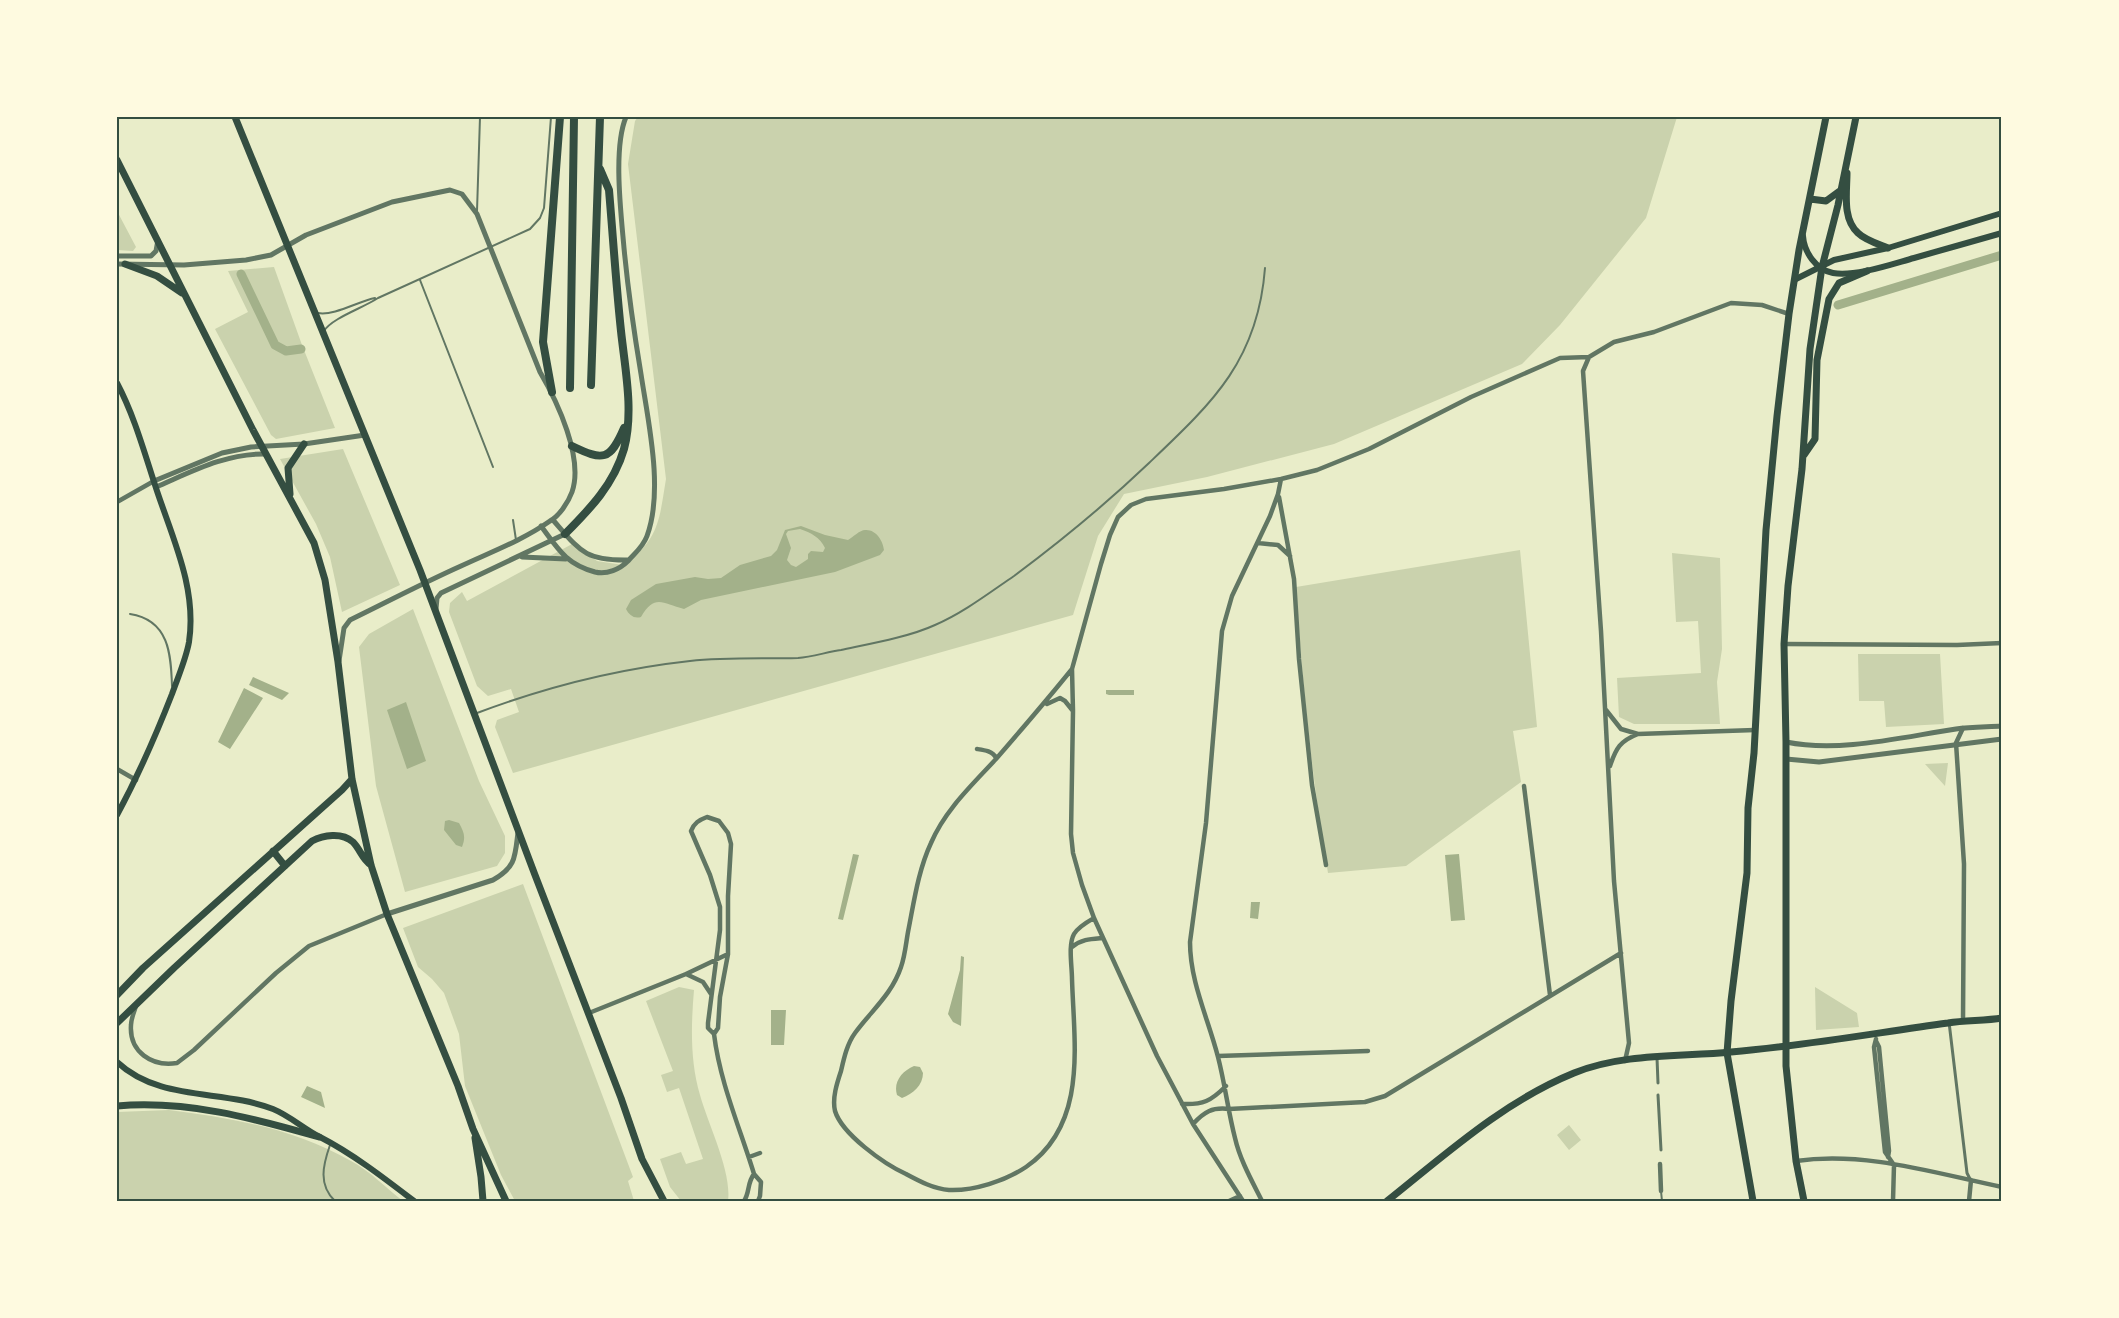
<svg xmlns="http://www.w3.org/2000/svg" width="2119" height="1318" font-family="Jost,sans-serif">
<style>
.green{fill:#cad2ad}
.water{fill:#a3b18a;fill-rule:evenodd}
.lines{fill:none;stroke-linecap:round;stroke-linejoin:round}
.canal{stroke:#a3b18a;stroke-width:9}
.service{stroke:#617663;stroke-width:2}
.pedestrian{stroke:#617663;stroke-width:3}
.minor{stroke:#617663;stroke-width:4.5}
.tertiary{stroke:#617663;stroke-width:5}
.secondary{stroke:#344e41;stroke-width:6}
.primary{stroke:#344e41;stroke-width:7}
.trunk{stroke:#344e41;stroke-width:7}
.motorway{stroke:#344e41;stroke-width:8}
.neatline{fill:none;stroke:#344e41;stroke-width:2}
</style>
<rect width="100%" height="100%" fill="#e9edc9"/>
<path class="green" d="M638,117H1677L1646,218L1560,325L1522,364L1334,444L1207,477L1124,494L1098,536L1073,615L513,773L495,727L497,720L519,712L511,689L488,696L477,686L449,612L450,603L462,592L467,601L574,543L597,561L623,565C660,539 659,520 666,479L628,164L635,121Z
M117,211L136,247L133,251L117,250Z
M274,267L302,345L335,428L276,439L271,435L215,329L248,312L228,271Z
M343,449L400,585L342,612L330,557L316,524L280,459Z
M1520,550L1537,727L1513,731L1521,782L1406,866L1328,873C1312,778 1302,683 1296,587Z
M1672,553L1720,558L1722,649L1717,682L1720,724H1634L1619,717L1617,678L1701,673L1698,621L1676,622Z
M413,609L479,781L505,836V853L497,866L405,892L376,786L359,647L369,634Z
M1858,654H1940L1944,724L1886,727L1884,701H1859Z
M1948,763L1945,786L1925,764Z
M523,884L633,1177L628,1181L634,1201H515L501,1175L465,1086L459,1034L444,993L432,979L418,967L403,928Z
M679,987L694,990C691,1025 690,1061 700,1095C708,1124 732,1172 728,1201H681L670,1187L660,1159L681,1152L686,1164L703,1159L679,1088L667,1092L661,1075L673,1071L646,1001Z
M1815,987L1857,1013L1859,1027L1816,1030Z
M169,1110C233,1118 295,1129 351,1161C370,1171 386,1188 403,1201H117V1112Z
M1569,1125L1581,1140L1569,1150L1557,1135Z"/>
<path class="water" d="M801,526L825,535L848,540C853,537 860,530 865,530C876,529 883,541 884,550L880,555L835,572L701,600L684,609C663,604 655,593 641,617C634,619 629,615 626,609L631,600L656,584L695,577L708,579L721,578L740,565L771,556L777,550L785,530ZM800,529C811,533 820,537 825,548L823,552L811,551L808,554V559L796,567L791,565L787,560L791,548L786,534L788,531Z
M253,677L289,693L282,700L249,685Z
M244,688L263,698L230,749L218,742Z
M1106,690H1134V695H1109L1106,694Z
M406,702L426,761L407,769L387,710Z
M449,820L459,823C464,832 466,837 462,847L456,845L444,830L445,821Z
M853,854L859,855L843,920L838,919Z
M1459,854L1465,920L1451,921L1445,855Z
M1251,902H1260L1258,919L1250,918Z
M961,956L964,957L961,1026L953,1022L948,1014L960,970Z
M771,1010H786L784,1045H771Z
M914,1066L920,1067L923,1073C923,1085 913,1094 902,1098L897,1095C893,1082 902,1071 914,1066Z
M307,1086L321,1092L325,1108L301,1097Z"/>
<g class="lines">
<path class="canal" d="M241,274L275,345L286,351L301,349
M1838,305L2002,255"/>
<path class="service" d="M477,211L480,117
M420,280L493,467
M318,313C334,316 359,301 375,298
M324,331C332,318 363,308 378,298L530,229L540,218L544,208L551,117
M513,520L516,540
M130,614C169,620 171,654 172,686
M477,713C546,687 617,669 690,661C726,657 762,659 798,658C812,657 827,652 841,650C869,644 909,637 935,625C963,613 989,593 1014,576C1061,541 1106,504 1149,463C1212,403 1258,361 1265,268
M330,1145C323,1165 318,1185 335,1201
M1661,1191L1662,1201"/>
<path class="pedestrian" d="M1949,1022L1967,1173L1970,1179
M1657,1058L1658,1083
M1658,1095L1661,1150"/>
<path class="minor" d="M1279,497L1294,579L1299,659L1312,785L1326,865
M117,502L154,481
M1258,543L1278,545L1290,556
M1784,644L1957,645L2002,643
M1072,669C1047,700 1022,729 996,759C972,785 945,810 931,843C918,871 914,902 908,932C906,943 905,956 901,967C892,994 872,1010 855,1033C847,1044 844,1058 841,1071C837,1083 832,1098 835,1111C842,1134 884,1164 906,1174C919,1181 934,1189 949,1190C974,1191 1005,1181 1026,1167C1088,1124 1074,1045 1072,979C1072,966 1068,945 1074,934C1078,927 1087,922 1094,918
M1047,704L1060,698L1065,701L1073,711L1071,834L1073,853L1082,885L1094,918L1157,1056L1193,1124L1243,1201
M1606,710L1621,729L1638,734L1755,730
M1073,711L1072,669L1101,564L1110,535L1118,517L1131,505L1146,499L1224,489L1281,479L1317,470L1369,449L1471,397L1560,358L1589,357
M1963,728L1956,743L1964,864L1963,1021
M977,749C984,750 993,751 996,758
M1610,766C1616,748 1620,741 1638,734
M117,769L136,780
M1524,786L1550,995
M1072,947C1082,939 1091,939 1103,938
M686,974L703,982L711,994
M136,1006C134,1012 131,1019 131,1025C129,1052 152,1067 177,1063L194,1050L276,973L309,946L387,914
M589,1013L686,974L728,954
M714,1034L708,1028V1023L720,930V907L710,875L691,831C694,823 699,820 707,817L719,821L728,833L731,844L728,896V954L720,997L718,1028L714,1034C720,1083 740,1128 754,1174L761,1182L760,1196L758,1201
M1876,1039L1874,1047L1885,1152L1894,1165
M1876,1041L1879,1047L1889,1151L1888,1157
M1218,1056L1368,1051
M1625,1061L1629,1043L1614,881L1601,631L1583,371L1589,357L1614,342L1654,332L1731,303L1762,305L1789,314
M1182,1104C1203,1105 1211,1101 1226,1086
M1193,1124C1204,1112 1212,1107 1229,1109L1365,1102L1385,1096L1621,953
M749,1157L760,1153
M1796,1161C1865,1151 1934,1173 2002,1187
M1660,1164L1661,1191
M744,1201C750,1192 747,1183 754,1174
M1229,1201L1240,1196
M1262,1201C1252,1181 1240,1160 1235,1138C1228,1111 1225,1084 1218,1057C1208,1018 1190,982 1190,942L1206,823L1222,631L1232,596L1270,516L1278,494L1281,479
M1893,1201L1894,1165
M1969,1201L1971,1180"/>
<path class="tertiary" d="M117,256H151L156,251L158,240
M117,264L184,265L246,260L271,255L306,235L392,202L450,190L462,194L477,214L540,372C557,401 584,458 572,492C568,503 559,516 550,521C523,540 491,552 461,566C423,583 387,602 350,620L344,628L339,661
M154,481L222,453L251,447L304,444L365,435
M156,487C191,472 226,453 266,454
M553,520C580,551 585,561 629,560
M541,526C558,549 566,564 595,572C607,575 620,569 628,561C635,553 643,547 647,536C664,490 648,421 641,374C634,332 628,290 624,248C621,213 613,148 626,117
M522,557L566,559
M436,609L437,598L441,593L565,534
M1786,742C1840,753 1902,737 1956,729C1971,727 1987,727 2002,726
M1786,759L1819,762L2002,739
M387,914L493,880C516,867 515,857 518,832"/>
<path class="secondary" d="M1803,236C1804,252 1816,270 1833,273C1855,277 1892,264 1914,258C1943,250 1973,241 2002,233
M1796,279L1834,260L1888,248L2002,213
M117,383C135,417 145,455 157,491C173,539 197,589 189,642C186,659 178,677 172,694C156,735 138,776 117,815
M117,1062C160,1102 222,1089 273,1109C290,1116 304,1129 320,1137C353,1154 384,1178 414,1201"/>
<path class="primary" d="M235,117L420,570L535,875L621,1098L642,1159L664,1201
M117,160L253,430L314,543L325,580L338,662L352,779L371,865L387,914L458,1086L473,1129L506,1201
M125,264L157,276L182,293
M290,494L288,468L304,444
M273,851L285,866
M117,995L143,968L342,790L352,779
M117,1023L174,968L312,841C323,835 342,832 353,842C360,849 362,859 371,865
M117,1106C186,1100 253,1118 319,1137
M475,1138L481,1177L483,1201
M1387,1201C1446,1154 1503,1102 1574,1073C1623,1053 1680,1057 1731,1052C1804,1046 1875,1033 1948,1023C1966,1020 1984,1021 2002,1018"/>
<path class="trunk" d="M1847,173C1847,192 1842,219 1858,233C1865,240 1878,244 1888,248
M1810,199L1826,201L1841,190
M1804,455L1815,439L1817,360L1829,299L1839,283L1867,271
M1753,1201L1727,1053L1731,1001L1747,873L1748,808L1754,753L1766,530L1777,416L1789,314L1799,250L1826,117
M1804,1201L1796,1161L1786,1066V742L1784,644L1788,586L1802,469L1810,349L1822,267L1838,205L1856,117"/>
<path class="motorway" d="M591,385L600,117
M570,388L574,117
M552,392L543,342L560,117
M572,446C603,461 610,461 624,428
M565,534C590,509 614,484 624,449C634,411 625,369 621,331C616,284 613,237 609,190L600,169"/>
</g>
<rect width="2119" height="1318" fill="none" stroke="#fefae0" stroke-width="237"/>
<rect x="118" y="118" width="1882" height="1082" class="neatline"/>
</svg>
